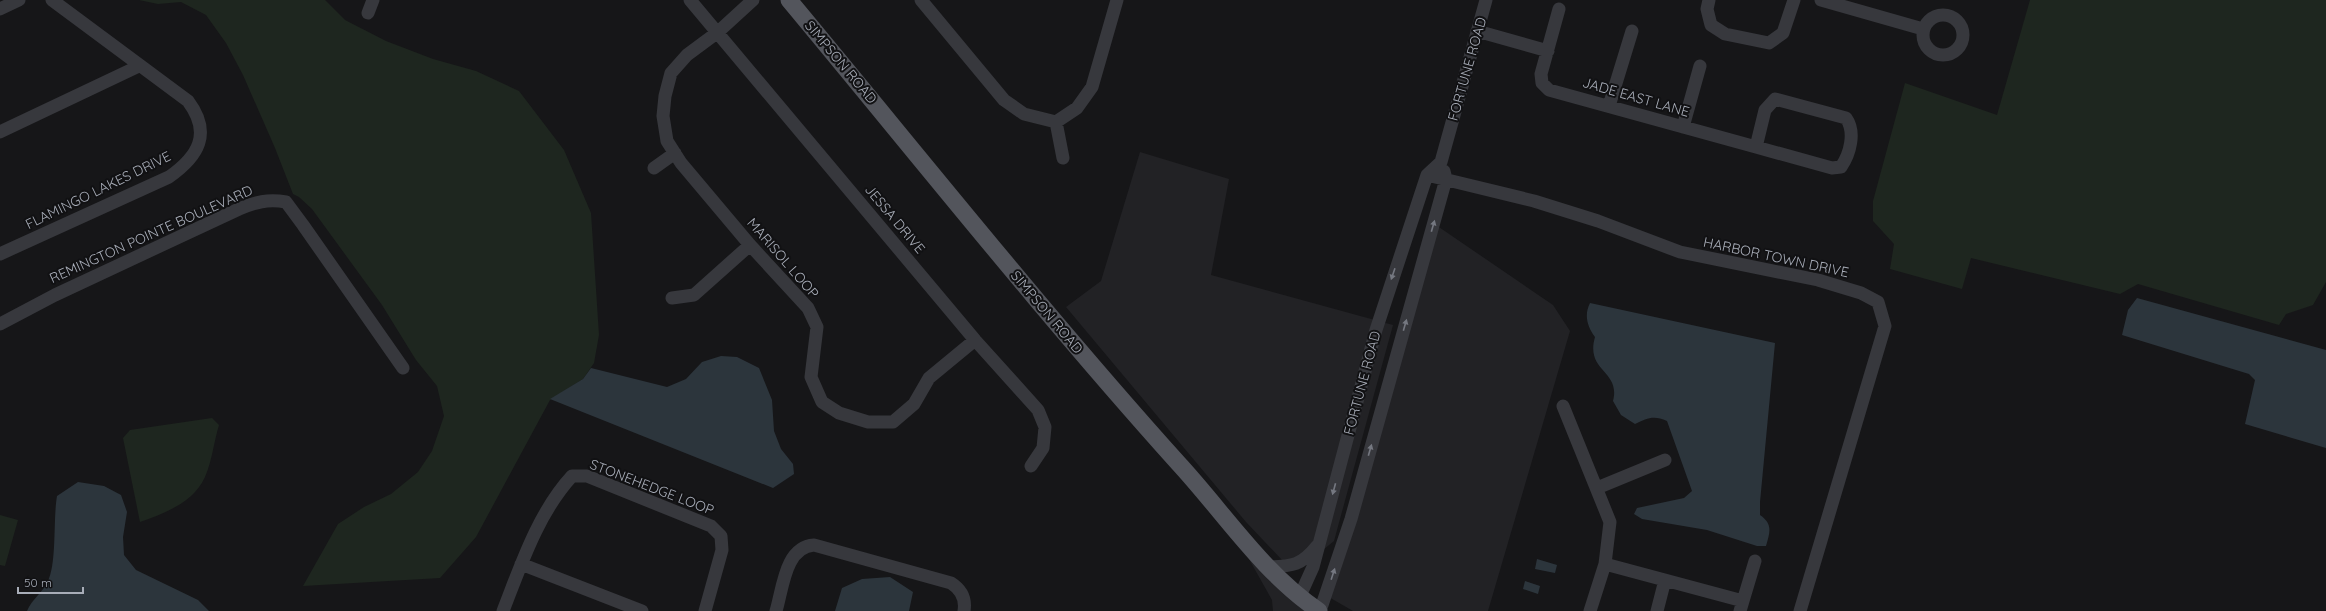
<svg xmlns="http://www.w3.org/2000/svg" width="2326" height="611" font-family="Quicksand,sans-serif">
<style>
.built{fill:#222225}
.green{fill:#1e261f}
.water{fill:#2c353c}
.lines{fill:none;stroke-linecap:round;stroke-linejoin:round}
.minor{stroke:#37383d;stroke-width:13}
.major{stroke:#53555c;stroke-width:17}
.oneway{fill:#757881}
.labels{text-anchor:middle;stroke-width:4;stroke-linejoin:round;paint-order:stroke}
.street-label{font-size:14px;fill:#a8adb8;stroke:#111113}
</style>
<rect width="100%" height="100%" fill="#161618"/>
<path class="built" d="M1140,152L1229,179L1211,275L1393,325L1334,541L1318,554L1292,562L1282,560L1246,522L1066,307L1101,281Z
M1433,223L1553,305L1570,331L1488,611H1353L1327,596Z
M1217,502L1312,611H1273L1272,600Z"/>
<path class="green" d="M139,0H325L345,20L386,41L433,59L476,71L519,91L564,150L591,213L599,335L594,363L583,379L550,400L476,537L440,578L303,586L338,524L364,507L391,494L418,472L432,451L444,416L437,386L416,360L382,305L312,209L299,197L293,194L275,148L243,75L226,43L206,15L181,2L158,4Z
M2030,0H2326V282L2313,305L2286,314L2279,325L2138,284L2120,294L1971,258L1962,289L1890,269L1894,244L1873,221V201L1905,83L1997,115Z
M212,418L219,425C214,441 212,461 205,477C193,503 165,513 140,522L123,438L130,430Z
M0,515L18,520L5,566L0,565Z"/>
<path class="water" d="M2137,298L2326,350V448L2245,424L2255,380L2249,374L2122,335L2128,310Z
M1590,303L1775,343L1760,502V515C1773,524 1770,532 1766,546H1757L1707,530L1642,519L1634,514L1637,508L1684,498L1692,491L1667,421C1654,415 1647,418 1635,424L1621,415L1613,401C1621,370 1585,372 1595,337C1587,326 1584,315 1590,303Z
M721,356L737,357L759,368L772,400L774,431L781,449L793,464L794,474L773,488L550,399L583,379L591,368L667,387L686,379L702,362Z
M78,482L104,486L121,495L127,512L123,537L124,555L136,570L198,600L209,611H27C32,599 43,592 48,581C57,562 53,519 57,496Z
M1537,559L1557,565L1555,573L1535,569Z
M890,577L913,592L909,611H835L842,588L862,579Z
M1525,581L1540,586L1538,594L1523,589Z"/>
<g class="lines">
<path class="minor" d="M690,0L975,340L1038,410L1045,427L1043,448L1031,466
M753,0L718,32L687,55L671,73L665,96L663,116L667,141L681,163L750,245L808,308L817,327L811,377L822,402L839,413L868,422H893L914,404L929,378L975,340
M921,0L1004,100L1024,114L1056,122L1077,108L1092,87L1117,0
M1709,0L1707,9L1711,25L1725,34L1769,43L1783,33L1794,0
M1821,0L1923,29
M0,9L19,0
M1559,9L1541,74L1542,83L1549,90L1756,147
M368,13L373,0
M1923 35a20 20 0 1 1 40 0a20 20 0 1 1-40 0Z
M1477,31L1548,51
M1775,99L1846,118C1856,132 1850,154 1841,167L1832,168L1756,147L1765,110Z
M1609,106L1632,31
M1056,122L1063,158
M1683,127L1700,66
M0,132L139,66
M654,168L675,153
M1427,175L1534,201L1598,221L1680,252L1818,280L1861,293L1878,302L1885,326L1800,611
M0,254L169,177C199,156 212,133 188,101L52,0
M672,298L694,295L750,245
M0,324L55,295L239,209C255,202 268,199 286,202L303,225L403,368
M1563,406L1610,522L1605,564L1590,611
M1597,488L1665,460
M521,564L642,611
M1605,564L1743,601L1740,611
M1268,567C1292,566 1301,566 1317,546
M1299,598L1313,567L1376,330L1427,175L1441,162L1486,0
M1743,601L1755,561
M503,611C521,565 538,513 572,476H587L711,526L721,536L722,550L705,611
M776,611C783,588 785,547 814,545L951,583C962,590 966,599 964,611
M1320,611L1351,519L1446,179L1444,171
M1657,611L1665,580"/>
<path class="major" d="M789,0C918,155 1044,314 1179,464C1225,514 1262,572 1319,611"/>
</g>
<defs><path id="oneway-solid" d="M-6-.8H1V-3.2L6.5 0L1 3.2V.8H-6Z"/></defs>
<g class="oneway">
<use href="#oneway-solid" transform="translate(1433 226) rotate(-74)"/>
<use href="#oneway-solid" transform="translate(1393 274) rotate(109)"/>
<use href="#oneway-solid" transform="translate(1405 325) rotate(-74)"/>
<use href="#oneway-solid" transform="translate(1370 450) rotate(-74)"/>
<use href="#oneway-solid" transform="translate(1334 489) rotate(105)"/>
<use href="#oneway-solid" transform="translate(1333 574) rotate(-72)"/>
</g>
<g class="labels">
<g class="street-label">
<text transform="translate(841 62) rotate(50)" y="5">SIMPSON ROAD</text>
<text transform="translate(1467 69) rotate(-74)" y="5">FORTUNE ROAD</text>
<text transform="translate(1636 97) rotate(16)" y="5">JADE EAST LANE</text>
<text transform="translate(98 190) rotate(-26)" y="5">FLAMINGO LAKES DRIVE</text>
<text transform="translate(895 219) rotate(50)" y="5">JESSA DRIVE</text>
<text transform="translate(151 234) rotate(-24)" y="5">REMINGTON POINTE BOULEVARD</text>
<text transform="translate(1776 257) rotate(12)" y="5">HARBOR TOWN DRIVE</text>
<text transform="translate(783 258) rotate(49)" y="5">MARISOL LOOP</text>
<text transform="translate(1047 312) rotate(50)" y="5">SIMPSON ROAD</text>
<text transform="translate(1362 383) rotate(-75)" y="5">FORTUNE ROAD</text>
<text transform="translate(652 487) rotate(21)" y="5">STONEHEDGE LOOP</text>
</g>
</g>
<path d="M18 587v6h65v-6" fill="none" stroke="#a8adb8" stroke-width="2"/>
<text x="24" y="587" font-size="12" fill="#a8adb8" stroke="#111113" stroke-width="3" paint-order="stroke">50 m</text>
</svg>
